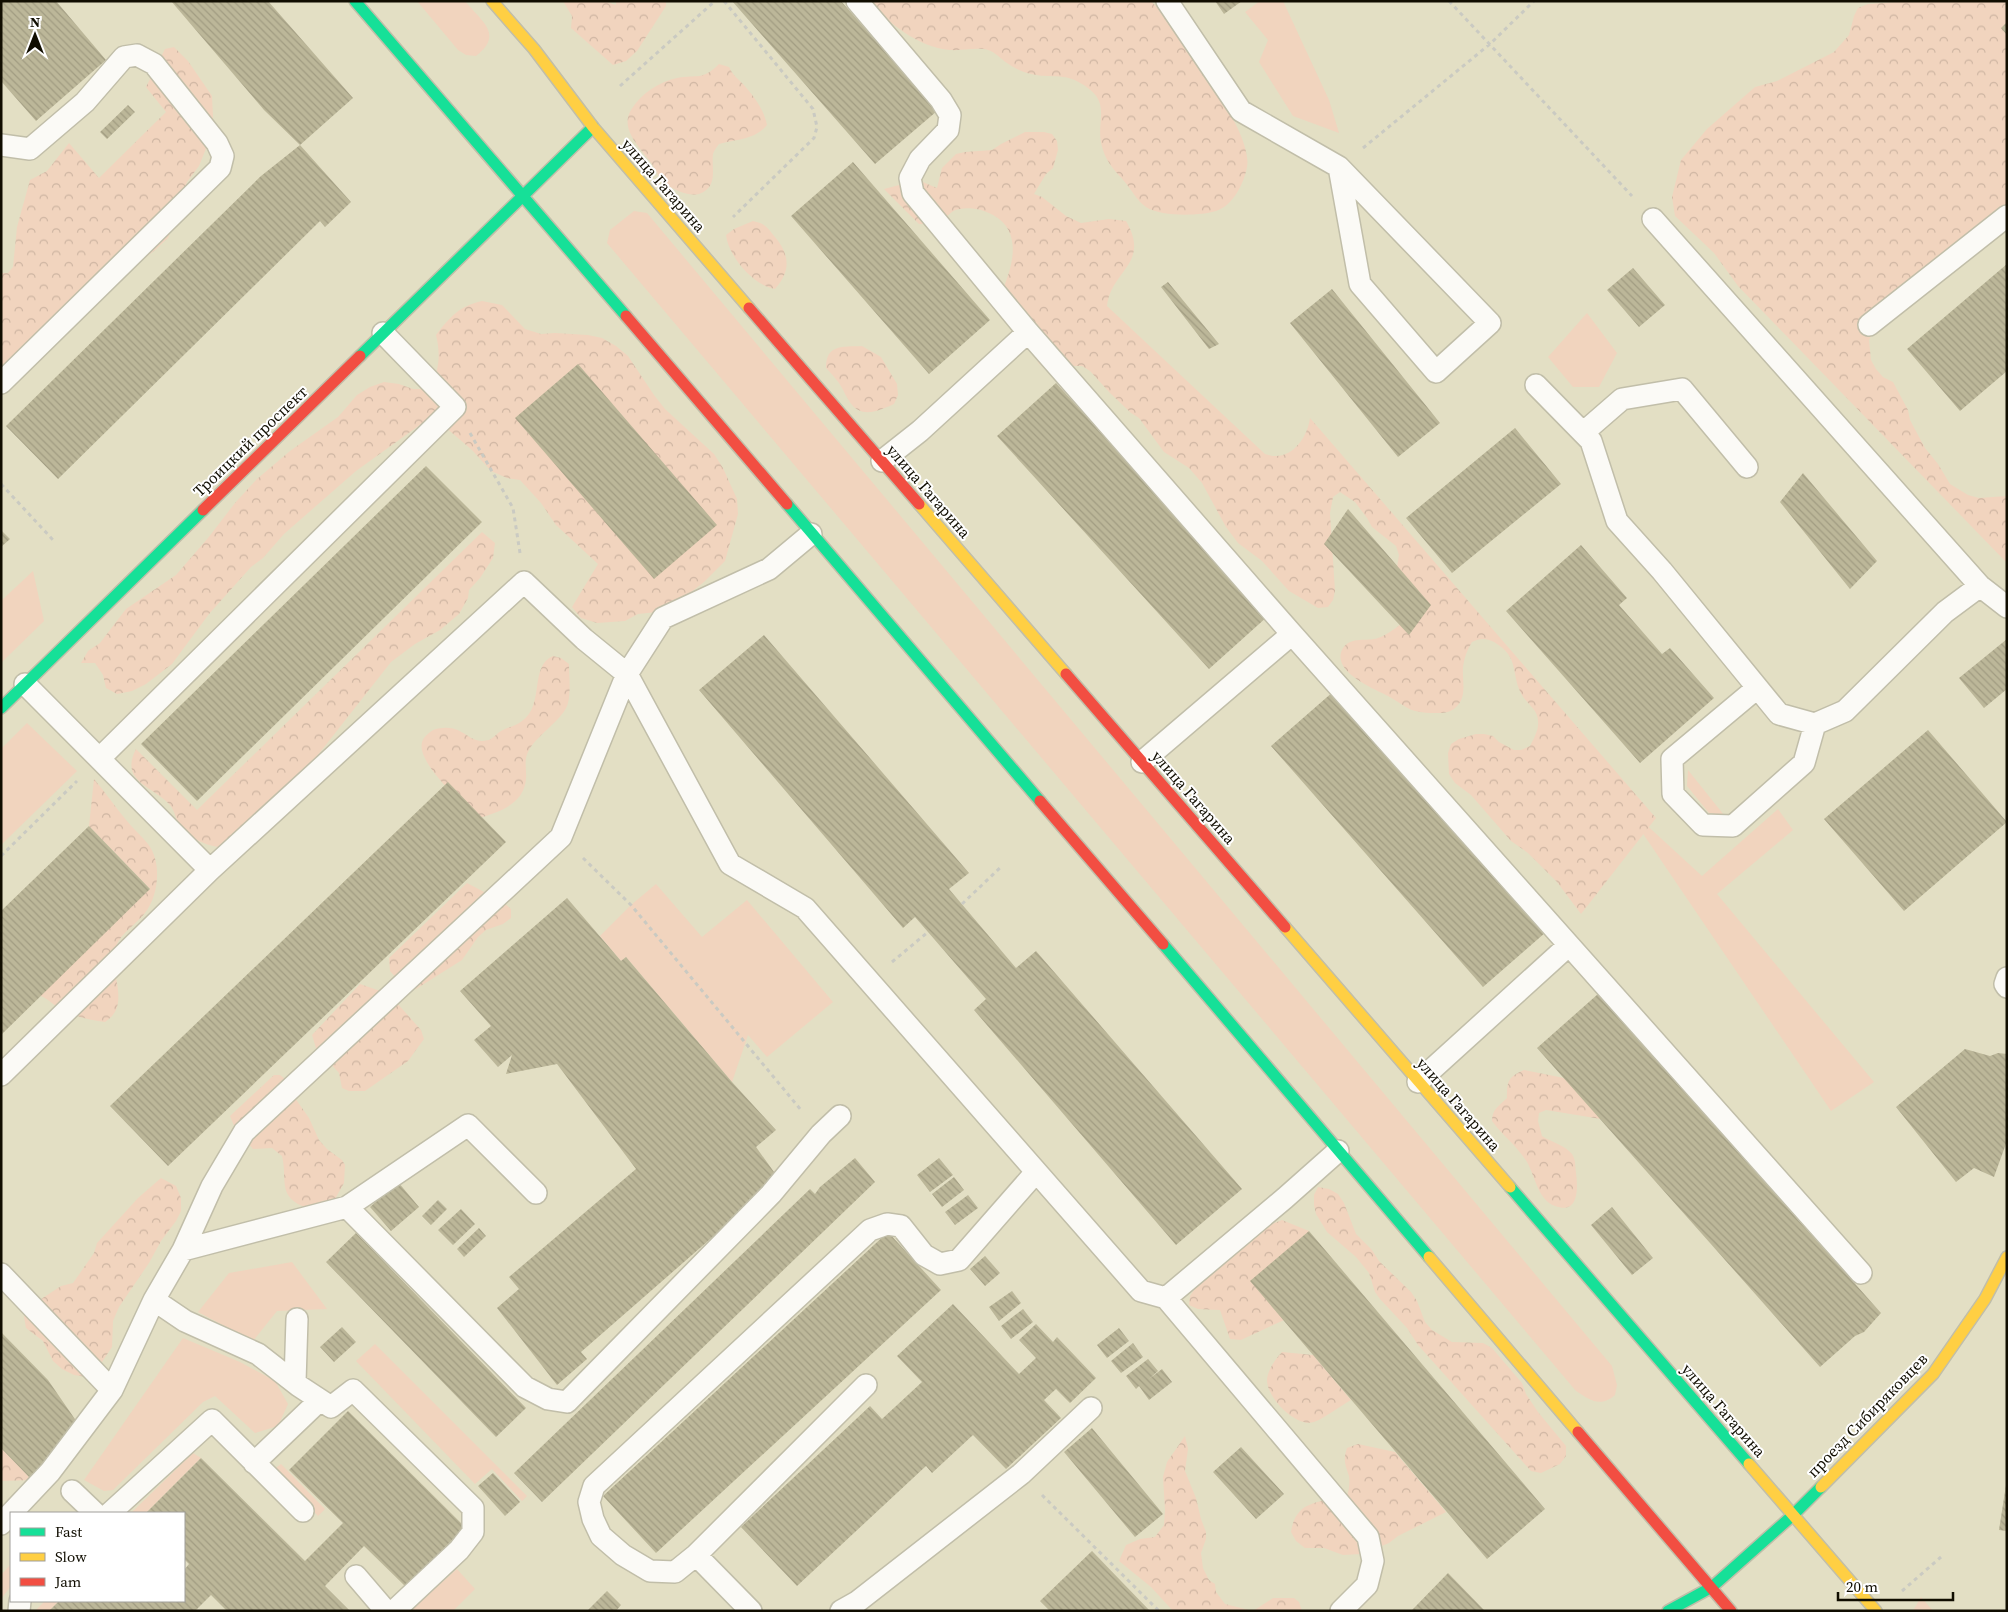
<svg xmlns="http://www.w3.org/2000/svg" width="2008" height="1612" font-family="'Source Serif 4',serif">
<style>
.green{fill:#f1d4be}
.forest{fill:url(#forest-crowns)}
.building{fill:url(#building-back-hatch)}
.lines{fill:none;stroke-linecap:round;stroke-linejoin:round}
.lane-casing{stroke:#c1bea9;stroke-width:24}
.fast-casing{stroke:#c1bea9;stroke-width:14}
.slow-casing{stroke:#c1bea9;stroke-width:14}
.jam-casing{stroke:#c1bea9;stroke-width:14}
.path{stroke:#cacac2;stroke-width:3;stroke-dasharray:4 4;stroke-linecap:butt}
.lane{stroke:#fbfaf6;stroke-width:21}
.fast{stroke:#16e098;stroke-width:11}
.slow{stroke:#ffcf43;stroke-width:11}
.jam{stroke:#f24e42;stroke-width:11}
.labels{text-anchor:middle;stroke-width:4;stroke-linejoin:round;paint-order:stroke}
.street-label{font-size:16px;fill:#100d00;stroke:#fff}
</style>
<defs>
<pattern id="forest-crowns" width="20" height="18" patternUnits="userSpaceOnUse" patternTransform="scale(1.25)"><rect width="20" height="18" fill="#f1d4be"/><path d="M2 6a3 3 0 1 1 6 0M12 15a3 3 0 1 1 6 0" fill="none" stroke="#ceb5a2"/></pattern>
<pattern id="building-back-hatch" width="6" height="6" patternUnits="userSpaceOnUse" patternTransform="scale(1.25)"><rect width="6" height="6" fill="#bcb799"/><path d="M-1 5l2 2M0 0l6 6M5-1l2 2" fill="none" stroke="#a19c82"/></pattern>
</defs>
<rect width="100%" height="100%" fill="#e3dfc4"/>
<path class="green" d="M417,1H465C482,22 504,34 476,56L466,55L458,50Z
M1260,1H1283L1329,100L1339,133L1293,116L1259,62L1268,40L1245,12Z
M634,211L647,213L1612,1366L1617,1385L1615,1395C1600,1408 1590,1400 1576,1391L607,243L610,230Z
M1587,313L1617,353L1599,387H1573L1548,357Z
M33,571L44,621L1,663V601Z
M27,723L77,771L1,845V749Z
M1688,770L1724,815L1709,813L1687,786Z
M1628,808L1702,876L1778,809L1793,830L1717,894L1874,1082L1831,1111L1631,816Z
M656,884L702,937L747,900L833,1002L767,1057L748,1035L732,1082L626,957L621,961L600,936L631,905Z
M292,1262L327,1309L277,1311L253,1341L198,1312L229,1273Z
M183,1338L240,1362L275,1381L288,1404L278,1426L255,1433L215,1396L203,1402L113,1490L104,1491L84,1480Z
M375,1344L527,1496L522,1501L492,1469L475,1484L356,1361Z
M193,1453L201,1458L146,1513H131Z
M281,1464L325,1509L318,1516L273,1470Z
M11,1564V1586L1,1599V1575Z
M457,1569L475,1589L453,1611H409Z
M1921,1597L1933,1611H1913Z
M45,1601H59L49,1611H35Z"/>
<path class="forest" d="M563,1H604L616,5V1H666V6L637,51L626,61L613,65L571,28L572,16Z
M867,1H1151L1163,14C1184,45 1254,132 1247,167C1244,183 1233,206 1216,211C1200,216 1161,217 1146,207C1136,200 1132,190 1124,181C1116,172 1107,163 1103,150C1093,121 1115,104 1082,84C1063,72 1050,79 1031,74C1022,72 1014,68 1007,63C1001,59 995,52 988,50C977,47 962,51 950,50C917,47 890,23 867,1Z
M1911,1H2007V208L1873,332L1869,340L1871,360L1876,369L1883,377L1893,382L1908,410L1910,420L1925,448L1938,464L1950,484L1968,495L1979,498L2007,496V563L1738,286L1714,253L1675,216L1672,197L1681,160L1707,129L1755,87L1777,81L1834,52L1849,35L1854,16L1858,8L1868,4Z
M174,47L188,61L212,96L213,117L207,146L199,166L187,182L175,221L168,238L154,251L119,277L1,379V273H8L13,267L17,227L30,180L47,171L69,143L99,178L166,112L146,87L165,49Z
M719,64L729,67C733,75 736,77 742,83C753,95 764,109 767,125C755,140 737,139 719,144C717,147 714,150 713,154C711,168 719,187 699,194C689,197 671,189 664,182C657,176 655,167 649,160C638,146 620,128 631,110C641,93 659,82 677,78C698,74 702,81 719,64Z
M1025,132H1044L1052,134L1057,141L1058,150L1053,168L1046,174L1034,194L1042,197L1066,216L1081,223L1109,219L1126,221C1151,264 1111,270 1107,306L1265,454C1289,463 1307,440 1310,418L1656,818L1581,914L1557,882L1528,853L1511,841L1471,795L1455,783L1449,774L1448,753L1451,744L1459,739L1476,734H1484L1493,736L1499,742L1514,750H1521L1530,746C1534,738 1539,730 1538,721C1538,710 1527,704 1522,695C1510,674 1521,658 1494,642C1486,638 1480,638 1472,642C1467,650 1464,658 1463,667C1462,683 1468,698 1454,709C1448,713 1443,713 1436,713C1406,713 1408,706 1384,694C1370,687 1330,670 1343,648C1351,636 1367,642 1378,638C1387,635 1394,629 1401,624L1396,574L1399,555L1396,546L1372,527L1367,518L1355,502L1340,492L1333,497L1330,513L1335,591L1333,600L1328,607L1318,608L1289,591L1262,561L1238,543L1226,527L1202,483L1189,468L1164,452L1139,418L1131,413L1110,393L1090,371L1082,366H1073L1056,371L1039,364L1001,294C1012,268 1024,232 993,215C983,210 972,207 960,209C952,210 950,214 945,218C938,224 927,224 919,224L884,189L918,180L937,188L942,168L956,154L965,152L992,150L1001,144Z
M753,221C766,224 767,227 775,237C790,255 791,271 775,289C754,286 728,256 726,235L734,229Z
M482,301L502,305L525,329L541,334L555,333L588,335L602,338L616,346L628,356L654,395L665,409L714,454L723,468L737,499L738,514L725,561L704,582L667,611L638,614L625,621L597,623L581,618L572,607L598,564L556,525L541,503L520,480L507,478L491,471L472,450L438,421L424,422L356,471L284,534L263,558L251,567L209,614L172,664L146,684L132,691L117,694L106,688L103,675L95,663H81L88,651L100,643L126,609L176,575L208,538L235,503L257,479L290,451L338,417L357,395L370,387L384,382L399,384L413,389H430C439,370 441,355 436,335C450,317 459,306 482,301Z
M862,346L881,357L897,384L898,395L894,404C887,407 879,411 871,412C851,414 848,397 839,383C835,378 831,373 826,368C826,344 842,347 862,346Z
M482,532L495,543L493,558L480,578L469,590L468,598L459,614L440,630L415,644L391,662L288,793L274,795L270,802L221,847C209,847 186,837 180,827C176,820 175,811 170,805C153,786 119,782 136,749L197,810Z
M553,656L561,658L569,664C569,676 571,691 568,703C564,719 538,734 529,750C523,760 527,769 526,779C524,804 499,812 479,818L472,814C460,800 410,757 424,738C429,732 434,728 443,728C462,726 468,741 482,741C483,741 488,740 489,740C494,738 497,733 501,731C508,727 516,726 522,721C545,705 529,666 553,656Z
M94,779C106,793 115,807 127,821C133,829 142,836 148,844C162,862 159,895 145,913C134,927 116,935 114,955C112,978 130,1006 105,1022C89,1020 70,1016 56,1006C49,1001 45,997 36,994L32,976L150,889L89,826Z
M467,883L503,902L511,909V918L503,924L486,930L478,937L462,960L416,989H406L390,971L389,958Z
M360,984L389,994L421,1030L424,1039L408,1061L365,1091H349L342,1088L339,1073L316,1048L312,1035Z
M1524,1070L1564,1078L1601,1119L1546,1110L1539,1113L1538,1121L1542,1136C1551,1142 1565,1145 1572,1154C1576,1160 1575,1166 1576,1173C1578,1188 1579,1215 1555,1206C1538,1200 1535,1176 1527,1162C1517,1146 1502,1135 1492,1121C1492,1109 1499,1106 1507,1098C1507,1081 1508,1077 1524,1070Z
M274,1075H280L289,1082L295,1098L309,1118L319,1140L327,1149L342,1160L345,1165L344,1183L335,1199L331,1203L308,1208C276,1198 288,1180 282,1156L272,1148L253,1149L235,1128L230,1116Z
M161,1178L176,1186L181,1198V1211L176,1221L161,1241L149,1263L119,1307L113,1321L112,1347L96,1371L86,1377L74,1375L62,1369L53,1361L43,1341L26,1328L24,1317L29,1307L61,1286L73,1283L94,1253L97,1243L138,1198Z
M1318,1187L1329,1189L1338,1194L1344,1203L1356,1234L1372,1250L1379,1261L1411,1292L1417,1301L1425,1322L1432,1330L1452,1342L1483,1343L1492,1348L1522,1383L1526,1394L1538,1412L1566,1446V1456L1560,1464L1541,1473L1531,1471L1418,1345L1407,1328L1380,1299L1375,1292L1369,1273L1356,1257L1327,1232L1316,1214L1314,1205V1195Z
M1282,1220L1309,1231L1284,1320L1241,1340L1230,1339L1220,1310L1198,1309L1189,1305L1190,1296L1196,1287L1252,1232Z
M1282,1352L1313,1355L1351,1400C1340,1406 1325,1418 1314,1422C1296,1428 1266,1397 1267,1379C1268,1370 1275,1359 1282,1352Z
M1185,1436L1188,1449L1185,1471L1196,1498L1201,1519L1206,1532V1539L1201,1553L1203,1568L1209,1580L1215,1584L1216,1592L1225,1604L1253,1611L1273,1598H1294L1299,1602L1302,1611H1173L1151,1587L1119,1561L1126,1545L1140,1539L1155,1537L1164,1525L1165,1510L1163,1477L1167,1462Z
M1358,1444L1395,1452L1446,1512L1398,1536L1389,1543L1362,1554L1343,1555L1324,1548H1305L1296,1541L1291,1532C1296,1499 1320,1503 1347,1496C1349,1490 1350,1483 1349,1476C1345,1464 1343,1460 1347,1448Z
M1,1448L32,1480L1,1481Z"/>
<path class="building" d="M1,1H56L106,60L36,121L1,81Z
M171,1H268L353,98L300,145L264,110Z
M732,1H841L937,111L875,164Z
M1215,1H1242L1224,14Z
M2007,22V35L2001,28Z
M128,105L135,112L107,139L100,132Z
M300,145L351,202L325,227L320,221L58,479L6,426L261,176Z
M853,162L990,320L929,374L791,216Z
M2007,264V371L1960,411L1907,349Z
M1633,268L1665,305L1639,327L1607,290Z
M1168,282L1219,344L1209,349L1161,287Z
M1332,289L1440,423L1398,457L1290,323Z
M578,364L717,525L654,579L515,418Z
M1056,383L1268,616L1209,669L997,436Z
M1515,428L1561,484L1452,573L1406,518Z
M426,466L482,522L197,801L141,744Z
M1803,473L1877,561L1850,589L1780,502Z
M1348,509L1431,605L1409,635L1324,544Z
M1,530L10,539L1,547Z
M1581,545L1627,598L1619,605L1662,654L1670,648L1714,698L1640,763L1506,611Z
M764,635L969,873L949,889L1016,968L1036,951L1242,1189L1176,1245L974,1010L986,999L915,917L903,928L699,690Z
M2007,639V689L1984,708L1959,678Z
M1334,691L1546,932L1483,987L1271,746Z
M1928,730L2007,822L1904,911L1824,819Z
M448,782L506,842L168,1166L110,1106Z
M89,826L150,889L1,1035V911Z
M567,898L621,961L626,957L732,1082L776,1130L756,1147L779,1179L581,1352L587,1359L557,1385L497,1308L519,1289L509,1277L636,1169L557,1064L506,1074L512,1055L498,1067L474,1040L491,1026L460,991Z
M1598,994L1881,1313L1864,1332L1855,1336L1820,1367L1537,1048Z
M1965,1049L1990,1056L1998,1053L2007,1054V1141L1994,1177L1974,1168L1956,1182L1896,1107Z
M855,1158L875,1182L542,1502L514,1473L810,1189L815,1194L820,1187Z
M939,1158L953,1175L930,1192L917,1175Z
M954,1177L964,1190L942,1207L932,1194Z
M398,1182L419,1207L391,1231L370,1207Z
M968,1195L978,1208L955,1225L945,1212Z
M438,1200L447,1209L431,1225L422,1216Z
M1612,1207L1653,1258L1632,1275L1591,1225Z
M461,1209L475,1224L453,1245L438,1230Z
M479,1228L486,1236L464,1257L457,1249Z
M1309,1231L1545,1509L1487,1559L1250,1281Z
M888,1232L941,1290L656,1553L603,1496Z
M356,1233L526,1408L496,1437L326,1262Z
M985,1256L1000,1273L985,1286L970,1269Z
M1012,1291L1021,1303L999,1321L989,1307Z
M953,1304L1019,1374L1036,1358L1019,1340L1036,1324L1053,1342L1057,1337L1096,1378L1070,1403L1056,1389L1044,1400L1061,1418L1006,1469L973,1435L932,1473L926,1466L797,1586L741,1527L870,1406L882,1419L922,1382L897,1356Z
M1023,1309L1033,1322L1011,1339L1001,1326Z
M342,1327L356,1342L334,1362L320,1347Z
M1119,1328L1129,1341L1107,1358L1097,1345Z
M1,1332L48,1380L79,1425L32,1480L1,1448Z
M1133,1343L1143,1357L1121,1373L1111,1361Z
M1148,1359L1158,1371L1149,1379L1162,1369L1172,1382L1149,1400L1139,1386L1136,1389L1126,1376Z
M348,1411L465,1527L406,1587L364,1546L325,1586L350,1611H227L211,1595L195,1611H49L59,1601H151L152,1602L184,1601V1570L189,1564L184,1559V1513H146L201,1458L305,1561L343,1523L289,1470Z
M1092,1428L1163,1514L1135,1537L1064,1452Z
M1241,1447L1284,1494L1256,1519L1213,1472Z
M493,1473L520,1502L505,1516L478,1486Z
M2006,1485H2007V1531L1999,1530Z
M1092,1551L1150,1611H1050L1040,1601Z
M1448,1573L1485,1611H1411L1415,1607Z
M607,1591L621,1605L616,1611H587Z"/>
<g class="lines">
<g class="lane-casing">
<path id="lane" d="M857,1L941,100L950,115L948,130L920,159L910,178L913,193L1028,332L1292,634L1861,1273
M1167,1L1241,111L1339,167L1490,323L1436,372L1360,284L1339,167
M1,145L30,149L85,102L124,57L137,55L154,64L217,143L223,156L220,168L1,383
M1653,219L1980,586L2007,607
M1869,325L2007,216
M1536,385L1591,441L1617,521L1662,571L1779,714L1815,724L1845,711L1945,612L1980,586
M1584,432L1622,399L1682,389L1747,467
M882,461L920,431L1028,332
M25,684L210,870
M1757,688L1672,759L1673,794L1703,825L1733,826L1804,763L1815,724
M100,758L455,407L383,333
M1142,762L1292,634
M2007,978L2005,984L2007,987
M1,1075L210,870L524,582L584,639L627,674L730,864L805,908L1141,1291L1166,1298L1368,1537L1373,1561L1367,1585L1341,1611
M1418,1082L1569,945
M347,1207L468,1125L536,1193
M183,1250L347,1207L525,1387L548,1399L567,1402L771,1194L821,1134L840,1116
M1,1274L112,1390
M1166,1298L1285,1198L1338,1151
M154,1300L185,1321L258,1354L299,1386L331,1407L353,1390L473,1508V1532L459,1550L394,1611
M295,1382L297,1319
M866,1385L696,1555L675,1572L650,1571L623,1555L601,1536L593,1519L589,1502L594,1486L870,1230L887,1224L901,1226L924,1255L940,1264L959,1260L1036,1172
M254,1463L320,1400
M72,1491L95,1513
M110,1513L212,1420L303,1511
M1,1524L50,1472L112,1390L154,1300L183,1250L212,1186L244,1132L561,837L627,674L663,618L769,569L811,534
M696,1555L751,1611
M356,1576L386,1611
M19,1611L20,1601
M841,1611L857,1602L1021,1474L1091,1408"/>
</g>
<g class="fast-casing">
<path id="fast" d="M355,1L626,316
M360,356L593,127
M787,504L1040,801
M1,708L203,510
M1163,944L1429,1257
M1510,1187L1749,1464
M1668,1611L1712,1587L1793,1515L1821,1487"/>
</g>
<g class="slow-casing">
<path id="slow" d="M492,1L534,49L593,127L749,308
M919,504L1066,674
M1285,927L1510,1187
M1429,1257L1578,1432
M1749,1464L1876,1611
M1821,1487L1933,1374L1985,1299L2007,1257"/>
</g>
<g class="jam-casing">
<path id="jam" d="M749,308L919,504
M626,316L787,504
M203,510L360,356
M1066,674L1285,927
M1040,801L1163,944
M1578,1432L1731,1611"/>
</g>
<path class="path" d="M724,1L813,109L817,127L814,138L733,217
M1449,1L1632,196
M620,86L715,1
M1363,148L1490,44L1534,1
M470,433L513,508L520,553
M1,484L54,541
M1,856L77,781
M583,858L631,905L801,1110
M962,904L1002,866
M892,962L928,932
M1042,1495L1159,1611
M1902,1591L1941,1557"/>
<use href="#lane" class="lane"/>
<use href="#fast" class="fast"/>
<use href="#slow" class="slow"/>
<use href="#jam" class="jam"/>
</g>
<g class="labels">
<g class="street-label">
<text transform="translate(664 185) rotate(49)" y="6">улица Гагарина</text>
<text transform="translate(250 441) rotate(-44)" y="6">Троицкий проспект</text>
<text transform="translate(929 491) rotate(49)" y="6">улица Гагарина</text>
<text transform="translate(1194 797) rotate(49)" y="6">улица Гагарина</text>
<text transform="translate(1459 1104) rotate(49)" y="6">улица Гагарина</text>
<text transform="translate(1724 1410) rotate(49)" y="6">улица Гагарина</text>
<text transform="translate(1867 1415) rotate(-46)" y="6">проезд Сибиряковцев</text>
</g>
</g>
<rect width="2008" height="1612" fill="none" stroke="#100d00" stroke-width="5"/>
<rect x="10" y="1512" width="175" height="90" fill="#ffffff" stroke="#9f9e99"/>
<rect x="20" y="1528" width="25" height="8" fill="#16e098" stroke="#9f9e99"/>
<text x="55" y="1537" font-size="15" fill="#100d00">Fast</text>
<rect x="20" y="1553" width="25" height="8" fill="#ffcf43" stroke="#9f9e99"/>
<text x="55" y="1562" font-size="15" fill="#100d00">Slow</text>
<rect x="20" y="1578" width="25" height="8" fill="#f24e42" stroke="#9f9e99"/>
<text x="55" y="1587" font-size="15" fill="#100d00">Jam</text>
<g transform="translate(35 35)" stroke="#ffffff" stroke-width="4" paint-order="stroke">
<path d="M0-4L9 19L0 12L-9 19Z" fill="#100d00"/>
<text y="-8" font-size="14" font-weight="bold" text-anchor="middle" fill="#100d00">N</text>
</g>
<path d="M1838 1592v8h115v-8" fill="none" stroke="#100d00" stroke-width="2.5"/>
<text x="1846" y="1592" font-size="15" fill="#100d00" stroke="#ffffff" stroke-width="4" paint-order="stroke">20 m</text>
</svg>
